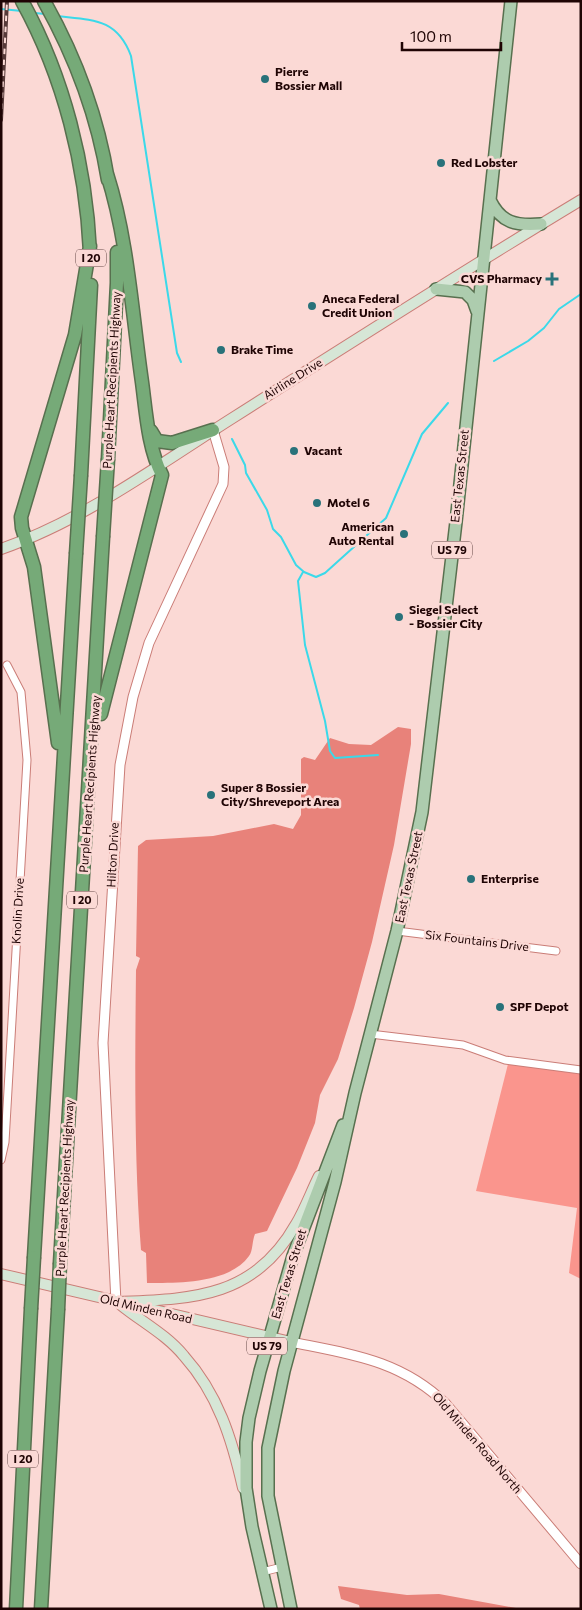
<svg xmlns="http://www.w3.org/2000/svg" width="582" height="1610" font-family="Commissioner,sans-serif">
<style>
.green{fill:#fa958d}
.forest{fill:#e8827a}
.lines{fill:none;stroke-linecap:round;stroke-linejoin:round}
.stream{stroke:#3bd9e9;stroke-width:2}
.minor-casing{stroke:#ca7d77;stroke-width:9}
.tertiary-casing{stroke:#ca7d77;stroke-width:11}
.secondary-casing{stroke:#ca7d77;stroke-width:12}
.primary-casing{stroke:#58704f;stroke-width:14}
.motorway-casing{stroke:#58704f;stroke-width:15}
.minor{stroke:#fff;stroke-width:7}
.tertiary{stroke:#fff;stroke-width:9}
.secondary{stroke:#d6e6d6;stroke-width:10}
.primary{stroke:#adccae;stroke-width:11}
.motorway{stroke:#76aa78;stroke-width:12}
.rail-casing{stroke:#563938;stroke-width:4}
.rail{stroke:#fbd9d5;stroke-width:2;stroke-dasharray:5.5;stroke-linecap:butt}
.motorway-bridge-casing{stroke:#58704f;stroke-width:15;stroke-linecap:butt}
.motorway-bridge{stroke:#76aa78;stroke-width:12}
.poi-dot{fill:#29727a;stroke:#fbd9d5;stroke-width:2}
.labels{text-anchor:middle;stroke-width:5;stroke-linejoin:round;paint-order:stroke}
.shield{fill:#fbd9d5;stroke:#614443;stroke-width:1}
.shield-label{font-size:11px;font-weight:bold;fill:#1f0404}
.poi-label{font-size:12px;font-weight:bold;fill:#1f0404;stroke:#fbd9d5;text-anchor:start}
.street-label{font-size:12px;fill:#1f0404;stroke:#fbd9d5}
</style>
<rect width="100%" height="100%" fill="#fbd9d5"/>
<path class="green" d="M508,1064L581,1074V1279L569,1273L577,1208L476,1191Z"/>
<path class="forest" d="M398,727L411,729V744L394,845L372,942L354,1008L338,1059L320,1095L315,1123L297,1168L267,1231L255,1234C252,1241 253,1251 249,1256C229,1284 177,1283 147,1283L146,1253L141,1250C134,1157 135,1063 136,970L140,958L136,956L138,846L146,840L213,836L274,824L293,829L301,815V759L304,757L315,760L330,738L349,744L371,745Z
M338,1586L407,1595L439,1594L521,1609H360L359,1605L341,1599Z"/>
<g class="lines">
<path class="stream" d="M1,9L22,11
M35,13L45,14
M57,16C92,20 117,18 131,56L177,353L181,362
M494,361L528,341L544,328L559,309L581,294
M232,439L245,465L246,473L267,510L273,529L281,537L296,565L304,572L316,577L325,573L386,518L422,434L448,403
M303,572L298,581L305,645L325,721L330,751L335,758L378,755"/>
<g class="minor-casing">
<path id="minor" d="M397,931L556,951
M370,1034L463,1045L505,1060L581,1070
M1,1160L5,1142L27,760L21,692L7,665
M262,1572L282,1567"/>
</g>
<g class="tertiary-casing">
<path id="tertiary" d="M116,1302L103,1043L120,765L133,697L149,643L223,484L224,467L213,430
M291,1342C350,1354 401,1360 446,1404L581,1564"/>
</g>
<g class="secondary-casing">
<path id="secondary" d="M1,549C84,520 157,466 231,419C347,345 463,271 581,200
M1,1274L291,1342
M116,1302C191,1299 254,1299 296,1224C305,1209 311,1192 319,1176
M121,1305C142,1322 167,1335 184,1356C218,1394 232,1439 243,1488"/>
</g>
<g class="primary-casing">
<path id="primary" d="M490,200C501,223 516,226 541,224
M436,289L465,292L473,300L477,311
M271,1609L252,1527L246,1488V1442L249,1418L260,1371L293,1256L343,1125
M291,1609L268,1496V1448L284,1371L335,1182L355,1093L397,931L422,812L456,522L511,1"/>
</g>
<g class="motorway-casing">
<path id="motorway" d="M22,1C64,77 86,166 90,252
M44,1C75,56 98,118 108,180
M151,431L157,441L172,443L213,430
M108,459L117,283V252
M81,475L91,285
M101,714L162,475C148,448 146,412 142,382C132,313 128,240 107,174
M58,743L34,567L22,528L21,517L75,335L90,246
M34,1257L76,554
M60,1263L103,537
M16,1609L31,1309
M41,1609L58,1310"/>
</g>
<use href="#minor" class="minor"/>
<use href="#tertiary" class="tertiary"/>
<use href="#secondary" class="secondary"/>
<use href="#primary" class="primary"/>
<use href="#motorway" class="motorway"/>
<g class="rail-casing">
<path id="rail" d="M1,120L7,1"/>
</g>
<use href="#rail" class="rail"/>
<g class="motorway-bridge-casing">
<path id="motorway-bridge" d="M103,537L108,459
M76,554L81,475
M31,1309L34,1257
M58,1310L60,1263"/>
</g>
<use href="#motorway-bridge" class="motorway-bridge"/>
</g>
<g class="poi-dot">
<circle cx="265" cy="79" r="5"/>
<circle cx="441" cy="163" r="5"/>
<path d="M549.5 271.5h5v5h5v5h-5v5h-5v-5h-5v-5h5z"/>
<circle cx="312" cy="306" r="5"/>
<circle cx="221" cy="350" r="5"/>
<circle cx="294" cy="451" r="5"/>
<circle cx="317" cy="503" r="5"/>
<circle cx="404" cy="534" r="5"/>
<circle cx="399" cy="617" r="5"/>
<circle cx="211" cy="795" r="5"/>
<circle cx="471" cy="879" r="5"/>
<circle cx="500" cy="1007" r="5"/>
</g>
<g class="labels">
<g class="shield">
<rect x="76" y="249.5" width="30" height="17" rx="4"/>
<rect x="432" y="541.5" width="40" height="17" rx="4"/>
<rect x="67" y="891.5" width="30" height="17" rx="4"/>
<rect x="247" y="1337.5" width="40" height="17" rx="4"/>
<rect x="8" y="1450.5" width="30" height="17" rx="4"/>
</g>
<g class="shield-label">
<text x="91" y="262">I 20</text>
<text x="452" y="554">US 79</text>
<text x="82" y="904">I 20</text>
<text x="267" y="1350">US 79</text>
<text x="23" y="1463">I 20</text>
</g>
<g class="poi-label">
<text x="275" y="76">Pierre<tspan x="275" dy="14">Bossier Mall</tspan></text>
<text x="451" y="167">Red Lobster</text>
<text x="542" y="283" text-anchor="end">CVS Pharmacy</text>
<text x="322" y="303">Aneca Federal<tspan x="322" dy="14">Credit Union</tspan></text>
<text x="231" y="354">Brake Time</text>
<text x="304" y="455">Vacant</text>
<text x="327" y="507">Motel 6</text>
<text x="394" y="531" text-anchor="end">American<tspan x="394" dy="14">Auto Rental</tspan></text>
<text x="409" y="614">Siegel Select<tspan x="409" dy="14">- Bossier City</tspan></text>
<text x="221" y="792">Super 8 Bossier<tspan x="221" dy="14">City/Shreveport Area</tspan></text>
<text x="481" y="883">Enterprise</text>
<text x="510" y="1011">SPF Depot</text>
</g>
<g class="street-label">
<text transform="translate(293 379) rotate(-32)" y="4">Airline Drive</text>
<text transform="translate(112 380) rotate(-87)" y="4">Purple Heart Recipients Highway</text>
<text transform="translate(460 476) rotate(-84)" y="4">East Texas Street</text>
<text transform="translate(90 784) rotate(-86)" y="4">Purple Heart Recipients Highway</text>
<text transform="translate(113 855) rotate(-87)" y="4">Hilton Drive</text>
<text transform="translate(409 877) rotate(-78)" y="4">East Texas Street</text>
<text transform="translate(18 911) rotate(-87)" y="4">Knolin Drive</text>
<text transform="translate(477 941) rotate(7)" y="4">Six Fountains Drive</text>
<text transform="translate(65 1188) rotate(-87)" y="4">Purple Heart Recipients Highway</text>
<text transform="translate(289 1274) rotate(-73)" y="4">East Texas Street</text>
<text transform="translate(146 1309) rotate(13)" y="4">Old Minden Road</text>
<text transform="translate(477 1443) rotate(49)" y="4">Old Minden Road North</text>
</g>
</g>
<rect width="582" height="1610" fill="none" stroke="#1f0404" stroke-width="5"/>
<path d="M402 42v8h99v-8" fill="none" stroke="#1f0404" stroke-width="2.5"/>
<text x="410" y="42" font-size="15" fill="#1f0404" stroke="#fbd9d5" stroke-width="4" paint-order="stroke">100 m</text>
</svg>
